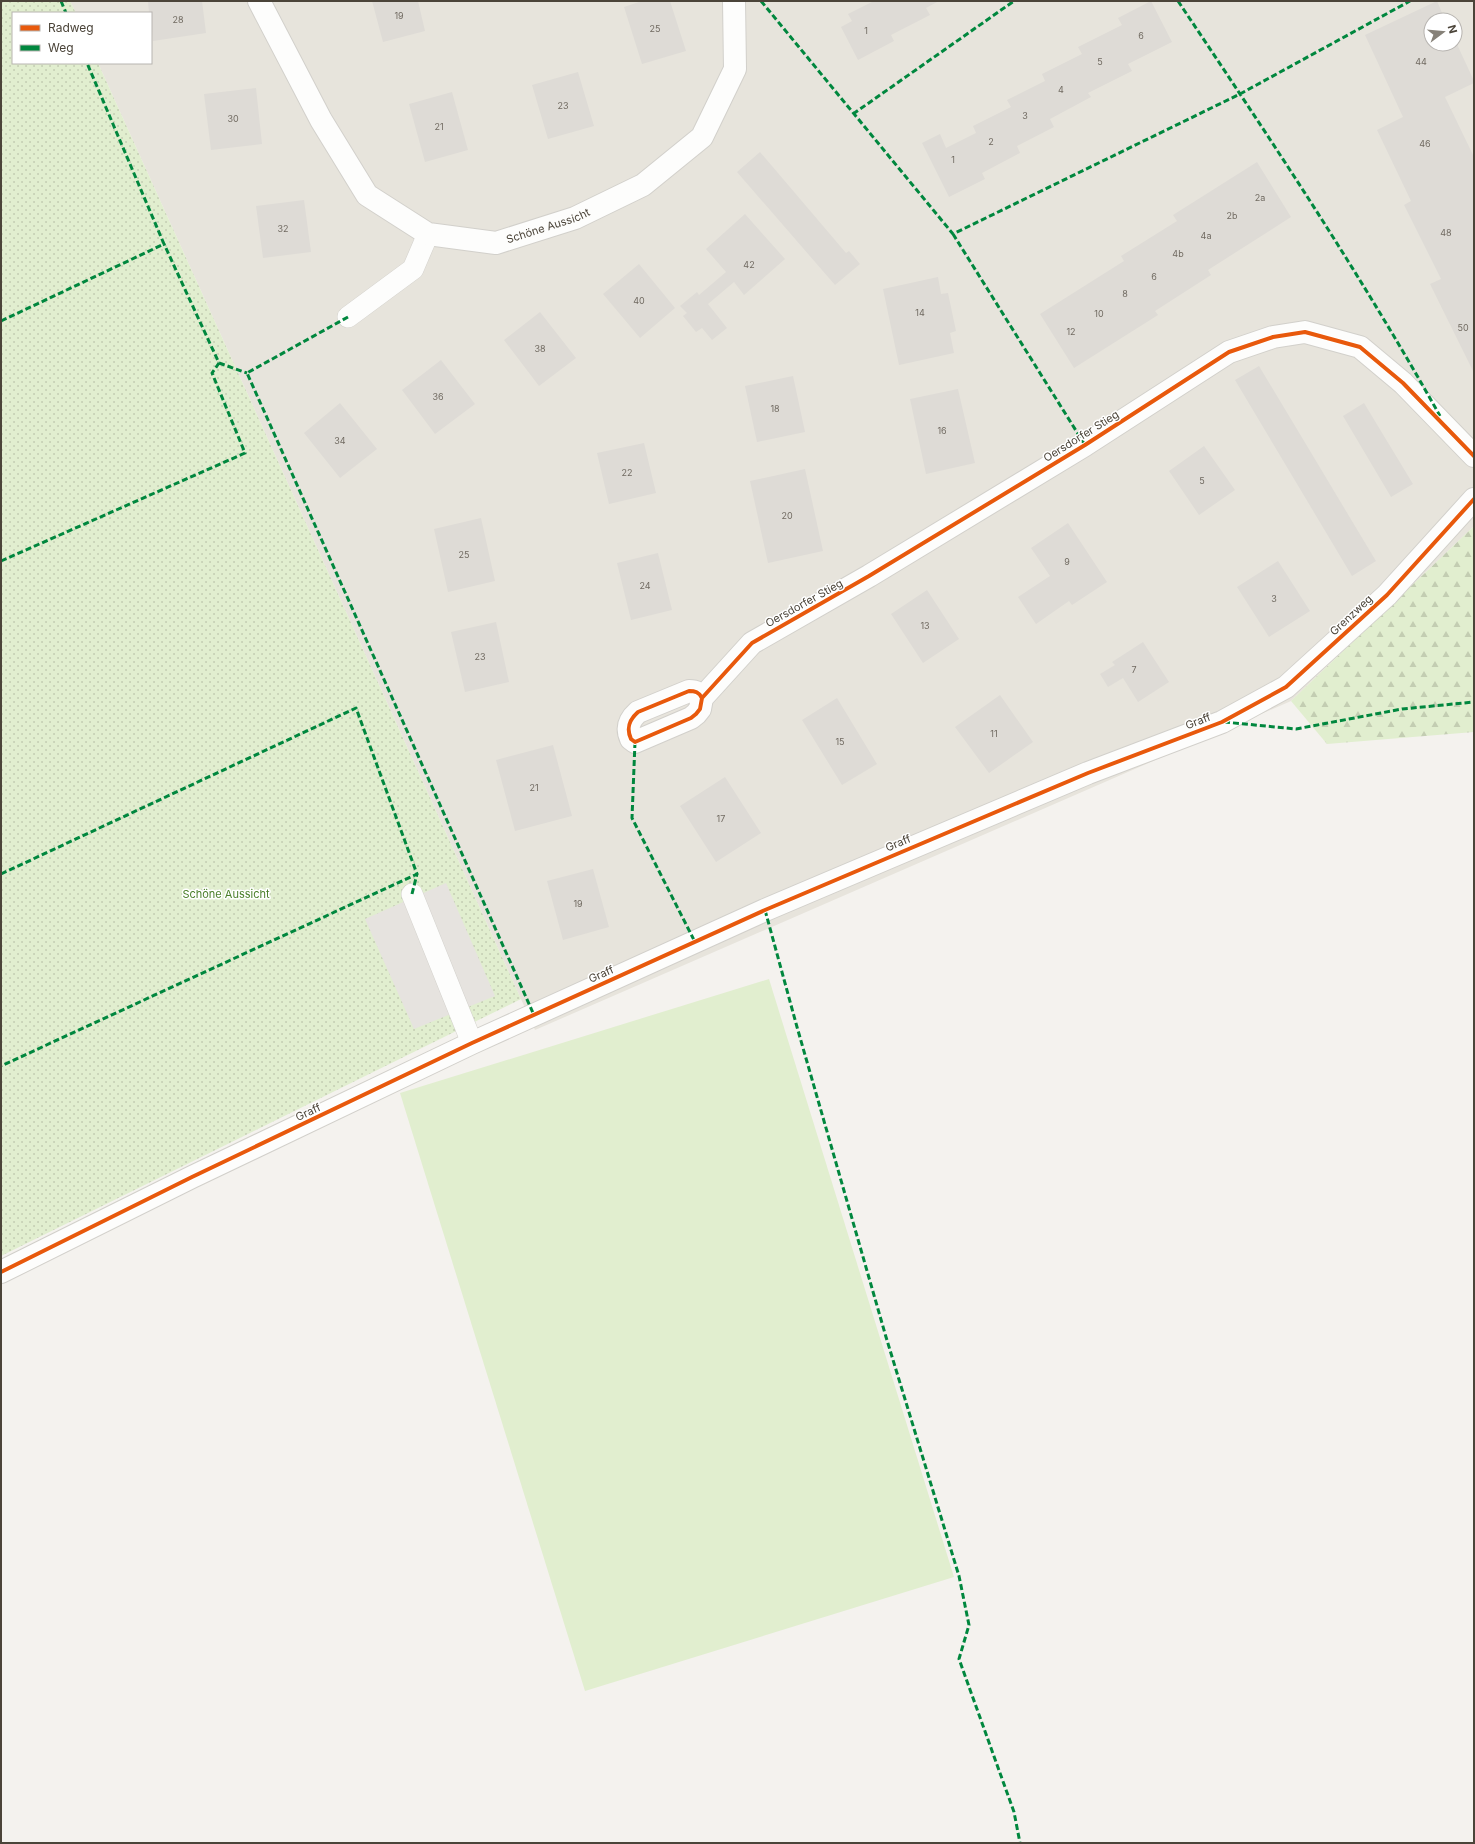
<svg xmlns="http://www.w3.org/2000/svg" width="1475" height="1844" font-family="Inter,sans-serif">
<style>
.residential{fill:#e7e4dc;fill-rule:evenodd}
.grass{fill:url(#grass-dots)}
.forest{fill:url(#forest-firs)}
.park{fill:#e1eecf}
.parking{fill:#e6e3df}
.building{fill:#dedbd6}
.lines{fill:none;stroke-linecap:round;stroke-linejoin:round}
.service-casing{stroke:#d2d0cb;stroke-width:22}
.minor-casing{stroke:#d2d0cb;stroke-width:24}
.service{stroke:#fdfdfc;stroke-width:21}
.minor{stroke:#fdfdfc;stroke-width:22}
.quiet{stroke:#00873e;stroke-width:3;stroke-dasharray:6 3;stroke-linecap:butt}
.cycleway-casing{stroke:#fff;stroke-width:6}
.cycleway{stroke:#e8590c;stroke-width:4}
.labels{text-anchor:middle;stroke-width:3;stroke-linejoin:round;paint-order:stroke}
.number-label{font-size:9px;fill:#706a61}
.street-label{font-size:11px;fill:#4b4439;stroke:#fff}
.park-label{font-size:11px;fill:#4a7f2a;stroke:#fff}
</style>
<defs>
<pattern id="grass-dots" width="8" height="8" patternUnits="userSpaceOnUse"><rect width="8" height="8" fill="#e1eecf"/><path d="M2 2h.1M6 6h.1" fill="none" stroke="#c3cdb2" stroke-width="1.8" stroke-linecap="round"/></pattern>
<pattern id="forest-firs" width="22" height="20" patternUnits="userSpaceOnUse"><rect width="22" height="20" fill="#e1eecf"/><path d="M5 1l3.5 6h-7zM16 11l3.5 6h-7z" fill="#c3cdb2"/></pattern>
</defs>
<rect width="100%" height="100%" fill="#f4f2ee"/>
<path class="residential" d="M70,1H1474V526L1291,701L535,1030L98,63H151V13H76ZM1431,20H1455V44H1431Z"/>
<path class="grass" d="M1,1H70L76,13H13V63H98L521,999L1,1256Z"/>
<path class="forest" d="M1474,526V732L1327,744L1291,701Z"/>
<path class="park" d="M769,979L954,1577L585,1691L400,1093Z"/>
<path class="parking" d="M446,883L495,996L414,1029L365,919Z"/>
<path class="building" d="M148,1H202L206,33L153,41L151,13H149Z
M372,1H418L425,31L383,42Z
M642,1H670L686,51L642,64L624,7Z
M874,1H939L926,8L930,15L891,35L894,41L858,60L841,27L852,21L848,14Z
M1151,1L1172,42L1128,64L1132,71L1088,93L1091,97L1050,119L1054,127L1017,146L1020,153L982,173L985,179L949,197L922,143L940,134L946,148L976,133L973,126L1011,107L1007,100L1045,81L1042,74L1082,54L1078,47L1122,25L1118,18Z
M1437,1L1445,20H1431V44H1455V40L1474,81V83L1445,97L1474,157V373L1430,284L1441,279L1404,205L1411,201L1377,130L1403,117L1365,35Z
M578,72L594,126L548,139L532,85Z
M256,88L262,144L211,150L204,94Z
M452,92L468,150L425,162L409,104Z
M760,152L846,253L849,251L860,264L835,285L737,172Z
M1257,162L1291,217L1208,270L1211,275L1155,311L1158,315L1074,368L1040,314L1124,261L1121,256L1177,221L1173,215Z
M304,200L311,252L263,258L256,206Z
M745,214L785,259L744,295L734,282L708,304L727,328L712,340L702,328L696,332L683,316L687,313L680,306L697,292L699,295L726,272L706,249Z
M639,264L675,308L640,338L603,294Z
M938,277L941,294L948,293L956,331L950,333L954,353L899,365L883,289Z
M540,312L576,358L539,386L504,340Z
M441,360L475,404L435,434L402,390Z
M1259,366L1376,561L1352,576L1235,380Z
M793,376L805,432L757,442L745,386Z
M958,389L975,463L926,474L910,399Z
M340,403L377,449L340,478L304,433Z
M1364,403L1413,484L1391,497L1343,416Z
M644,443L656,493L609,504L597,453Z
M1204,446L1235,490L1199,515L1169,471Z
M805,469L823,551L768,563L750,481Z
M481,518L495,581L448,592L434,529Z
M1068,523L1107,582L1072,605L1069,601L1036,624L1018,597L1050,576L1031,548Z
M658,553L672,610L631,620L617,563Z
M1278,561L1310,611L1269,637L1237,587Z
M927,590L959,639L923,663L891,614Z
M496,622L509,682L465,692L451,632Z
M1143,642L1169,682L1138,702L1123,678L1108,687L1100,674L1115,665L1112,662Z
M1000,695L1033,742L989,773L955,727Z
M837,698L877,764L842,785L802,720Z
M553,745L572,816L515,831L496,760Z
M725,777L761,833L716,862L680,806Z
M593,869L609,927L563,940L547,881Z"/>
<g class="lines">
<g class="service-casing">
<path id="service" d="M348,317L413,269L428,234
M412,894L472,1043"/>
</g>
<g class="minor-casing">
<g id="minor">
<path id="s1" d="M259,1L321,120L367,195L428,234L496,243L575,218L643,185L702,137L735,69L734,1"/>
<path d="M702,698C699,692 695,691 689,691L638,712C629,720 626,728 631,739L635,742L691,718L696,714L700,709L702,698L752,643L869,576L1085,445L1229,352L1273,337L1305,332L1360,347L1403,383L1474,456"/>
<path d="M1,1272L192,1177L472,1043L765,910L1088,773L1222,722L1286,687L1387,595L1474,499"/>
</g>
</g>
<use href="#service" class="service"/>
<use href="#minor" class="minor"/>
<path class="quiet" d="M61,1L66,13
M761,1L953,234L1240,94L1410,1
M1178,1C1269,137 1360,273 1440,416
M853,114L1014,1
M953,234L1085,445
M348,317L247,373L534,1015
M1,321L164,244L87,63
M219,363L247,373
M1,561L245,453L212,373L219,363L164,244
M1224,722L1296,729L1402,709L1474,702
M635,742L632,818L695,942
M1,874L356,708L417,874L1,1066
M412,894L417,874
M765,910L797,1027L886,1337L959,1576L969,1625L959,1659L1014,1812L1020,1843"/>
<g class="cycleway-casing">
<path id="cycleway" d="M702,698C699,692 695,691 689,691L638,712C629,720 626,728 631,739L635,742L691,718L696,714L700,709L702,698L752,643L869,576L1085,445L1229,352L1273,337L1305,332L1360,347L1403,383L1474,456
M1,1272L192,1177L472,1043L765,910L1088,773L1222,722L1286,687L1387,595L1474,499"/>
</g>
<use href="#cycleway" class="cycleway"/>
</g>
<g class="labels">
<g class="number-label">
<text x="399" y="19">19</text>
<text x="178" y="23">28</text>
<text x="655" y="32">25</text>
<text x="866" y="34">1</text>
<text x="1141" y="39">6</text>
<text x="1100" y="65">5</text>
<text x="1421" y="65">44</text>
<text x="1061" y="93">4</text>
<text x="563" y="109">23</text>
<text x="1025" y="119">3</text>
<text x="233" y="122">30</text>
<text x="439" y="130">21</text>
<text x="991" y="145">2</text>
<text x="1425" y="147">46</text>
<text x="953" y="163">1</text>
<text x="1260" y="201">2a</text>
<text x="1232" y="219">2b</text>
<text x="283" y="232">32</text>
<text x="1446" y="236">48</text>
<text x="1206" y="239">4a</text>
<text x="1178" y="257">4b</text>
<text x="749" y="268">42</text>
<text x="1154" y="280">6</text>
<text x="1125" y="297">8</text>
<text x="639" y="304">40</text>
<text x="920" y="316">14</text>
<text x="1099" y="317">10</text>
<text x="1463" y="331">50</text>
<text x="1071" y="335">12</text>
<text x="540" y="352">38</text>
<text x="438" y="400">36</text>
<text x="775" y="412">18</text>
<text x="942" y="434">16</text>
<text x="340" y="444">34</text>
<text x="627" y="476">22</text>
<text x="1202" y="484">5</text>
<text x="787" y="519">20</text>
<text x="464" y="558">25</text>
<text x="1067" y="565">9</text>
<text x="645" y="589">24</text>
<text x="1274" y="602">3</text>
<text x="925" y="629">13</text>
<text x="480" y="660">23</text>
<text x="1134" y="673">7</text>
<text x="994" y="737">11</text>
<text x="840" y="745">15</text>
<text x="534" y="791">21</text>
<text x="721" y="822">17</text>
<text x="578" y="907">19</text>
</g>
<g class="street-label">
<text dy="4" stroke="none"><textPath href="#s1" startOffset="418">Schöne Aussicht</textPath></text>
<text transform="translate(1081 436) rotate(-32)" y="4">Oersdorfer Stieg</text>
<text transform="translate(804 603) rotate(-29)" y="4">Oersdorfer Stieg</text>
<text transform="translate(1351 615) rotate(-43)" y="4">Grenzweg</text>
<text transform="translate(1198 721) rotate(-21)" y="4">Graff</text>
<text transform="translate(898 843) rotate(-23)" y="4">Graff</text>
<text transform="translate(601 974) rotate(-24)" y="4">Graff</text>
<text transform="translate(308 1112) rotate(-25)" y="4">Graff</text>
</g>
<g class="park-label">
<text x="226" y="898">Schöne Aussicht</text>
</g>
</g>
<rect width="1475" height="1844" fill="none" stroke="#4b4439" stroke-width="4"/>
<rect x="12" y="12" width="140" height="52" fill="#ffffff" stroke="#b7b4b0"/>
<rect x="20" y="25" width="20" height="6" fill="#e8590c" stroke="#b7b4b0"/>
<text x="48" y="32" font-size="12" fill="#4b4439">Radweg</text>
<rect x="20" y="45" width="20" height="6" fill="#00873e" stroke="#b7b4b0"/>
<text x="48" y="52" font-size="12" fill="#4b4439">Weg</text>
<g transform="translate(1443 32) rotate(74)"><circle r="19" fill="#ffffff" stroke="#b7b4b0"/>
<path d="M0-3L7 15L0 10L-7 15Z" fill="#868178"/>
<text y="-6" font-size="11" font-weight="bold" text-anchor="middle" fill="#4b4439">N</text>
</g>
</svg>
